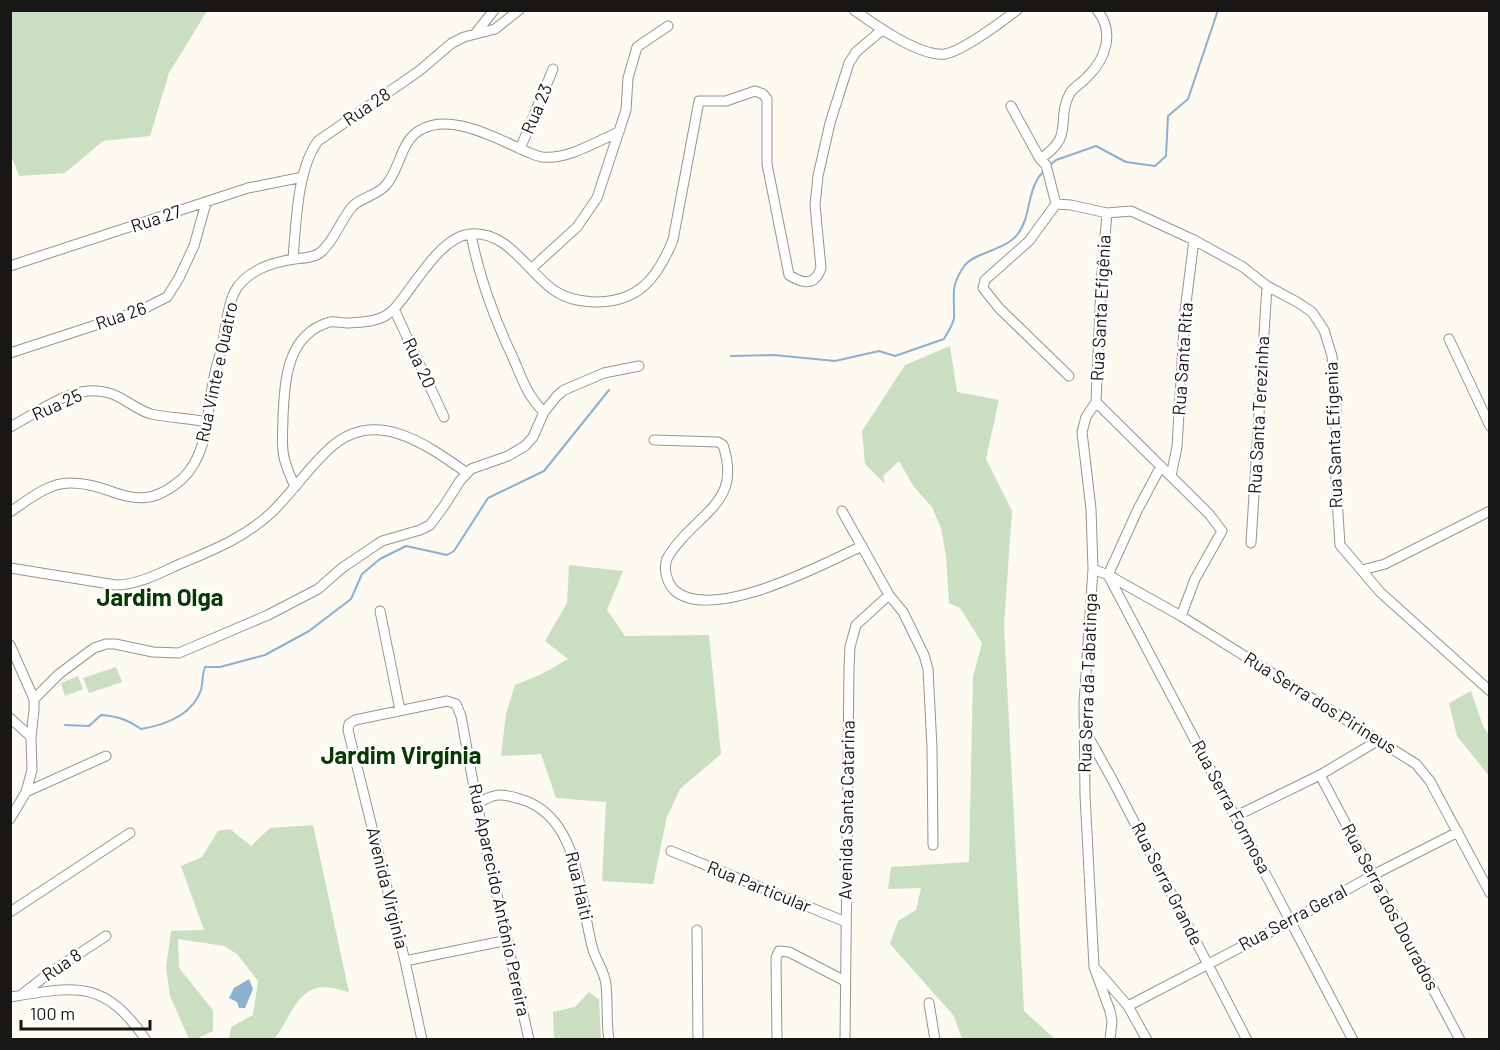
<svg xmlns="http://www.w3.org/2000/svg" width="1500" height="1050" font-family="Barlow,sans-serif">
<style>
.green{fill:#cadec2}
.water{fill:#8cb0d2}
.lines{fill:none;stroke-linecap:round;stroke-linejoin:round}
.stream{stroke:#8cb0d2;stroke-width:2}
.minor-casing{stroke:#97958e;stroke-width:11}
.minor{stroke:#fff;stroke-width:9}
.labels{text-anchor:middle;stroke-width:5;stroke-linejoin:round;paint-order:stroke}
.street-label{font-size:18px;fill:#181715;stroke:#fff}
.district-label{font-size:24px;font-weight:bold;fill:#063a01;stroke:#fff}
</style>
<rect width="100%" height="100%" fill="#fcfaf1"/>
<path class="green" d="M10,11L11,10L207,11L169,73L150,136L103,141L65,173L19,176L11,155Z
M950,346L957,392L999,400L986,459L1012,511L1004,625L1024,1011L1055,1039H962L954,1016L890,944L898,921L916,910L921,888L888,889L891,867L969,862L973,677L982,643L960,608L949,603L946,556L941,528L932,507L914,487L899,461L883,476L885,484L865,464L862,431L905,365Z
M569,565L623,571L607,610L625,636L709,635L721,754L680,789L667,817L653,884L602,881L606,802L556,798L541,754L501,756L506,714L515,685L542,674L568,659L545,641L567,603Z
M116,667L122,682L89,693L83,678Z
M78,676L83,689L65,696L61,683Z
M1471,691L1483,726L1489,735V776L1457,736L1449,703Z
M313,825L349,992C341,991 333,987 325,987C296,987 289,1022 274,1039H229L231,1027L253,1015L258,981L237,954L224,946L178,939L179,968L213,1010V1031L196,1039H189L170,996L166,968L171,931L204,930L181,866L202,857L218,831L230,829L251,846L270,828Z
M589,992L599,999L601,1039H554L553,1012L575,1007Z"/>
<path class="water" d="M249,979L253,989L245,1008H239L237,1002L229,998L234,988Z"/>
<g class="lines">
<path class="stream" d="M1050,165L1056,160L1096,146L1126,162L1155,166L1166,156L1168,116L1188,99L1218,10
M731,356L774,355L835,361L879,351L895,356L944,339C947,333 953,325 954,318C955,295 949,287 965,265C974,253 1005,250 1017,235C1032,217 1026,188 1044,171
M65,725L89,726L101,715C117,716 128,720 141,729C165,725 192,716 201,690C203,682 202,675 205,667H220L265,655L309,631L351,599L362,574L380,559L406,546L447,555L454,551L488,498L544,471L609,390"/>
<g class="minor-casing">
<path id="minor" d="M854,10C875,25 920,57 945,54C963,51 1001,22 1017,10
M475,34L494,10
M1011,106L1040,159L1046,165L1056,204
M520,149L553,69
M1040,159C1076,135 1055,121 1070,93C1074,87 1082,83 1087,77C1106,59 1115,32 1097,10
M1056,204L1071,205L1107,213L1131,211L1194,240L1243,267L1267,286L1297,302L1312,312L1324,330L1332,356L1336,405V482L1340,545L1380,592L1490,691
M1056,204L1029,241L985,280L983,288L999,308L1069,376
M471,234C479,278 495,320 514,360C522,379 528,397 544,412
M293,259C296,225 297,169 318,141L419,71L452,43L464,37L495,29L519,10
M10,266L248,188L303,177
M531,269L577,227L597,198L626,110L628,78L637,47L668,26
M394,309L444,417
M1449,339L1490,426
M10,353L139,311L167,297L179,278L194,246L206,203
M1096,402L1086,417L1082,432L1091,509L1093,569L1084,703L1085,795L1094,967L1110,1011L1112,1021L1110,1040
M1096,402L1209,514L1222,531L1195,579L1181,616
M1096,402L1101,285L1107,213
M10,427C39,412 75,382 109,393C124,397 136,410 151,414C169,418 188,418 207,422
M654,440L718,442L723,445C738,491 716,504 686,534C679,542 671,550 667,559C663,569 667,582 673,589C709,625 824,564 862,546
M1161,466L1138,509L1108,575L1353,1040
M1171,476L1177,447L1185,311L1194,240
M295,487C291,477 286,468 284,457C281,444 283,430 283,416C285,379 287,334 330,322C335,321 342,323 348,323C364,322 382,322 394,309C413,289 439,237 470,234C508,230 528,273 555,291C567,299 579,301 593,302C638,303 657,279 673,240L699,101H726L755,91L763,94L767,99V164L789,275C803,284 815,286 821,268L815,205L818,176L830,123L849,63L856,52L882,30
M842,511L889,595L903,612L924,655L928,669L932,748L933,845
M10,512C28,500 49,482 71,483C116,483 136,519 182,479C210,453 206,411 214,377C216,365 221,354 223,342C226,326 227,308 234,293C245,271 272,262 295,259C304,258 314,258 321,252C335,240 340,221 352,207C361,197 377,196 386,185C401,168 400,140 422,129C452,113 498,139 525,151C531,153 536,156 542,157C568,160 597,141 619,132
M1251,543L1267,286
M10,568L116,585C138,585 160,573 180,564C213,550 244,538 271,513C292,493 308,468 329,449C374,406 426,444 467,473
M1093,569L1108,575L1181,616L1416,764L1430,781L1490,893
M1362,570L1385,564L1490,511
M380,611L400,710
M10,645L34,699V710L31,737L32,770L26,792L10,819
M34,699L59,674L94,648L106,644H115L153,652L179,653L268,615L318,589L342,568L382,541L420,530L430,525L444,506L460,481L471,469L508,456L525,446L533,437L544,412L557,396L564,390L604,373L639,366
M10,718L31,737
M1085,731L1112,779L1247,1040
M1320,775L1460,1040
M26,792L106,756
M477,804C494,793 501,793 520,799C580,816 579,896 592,946C595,960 605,971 606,985C608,1003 606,1021 609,1040
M1236,816L1320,775L1379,740
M671,851L846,922
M10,912L130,833
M697,930L698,1040
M405,961L508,940
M1096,969L1128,1006L1147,1040
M21,995L48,974L106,936
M10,997C77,986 104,979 146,1040
M929,1003L935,1040
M1128,1006L1291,921L1373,875L1458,832
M422,1040L405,961L348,730L349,724L355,720L447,701L456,704L461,716L477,804L529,1040
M777,1040L776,958L779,951L789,952L845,981
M845,1040L849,668L850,647L856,625L889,595"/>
</g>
<use href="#minor" class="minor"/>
</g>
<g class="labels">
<g class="street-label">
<text transform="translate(367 107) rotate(-34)" y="6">Rua 28</text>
<text transform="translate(537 109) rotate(-67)" y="6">Rua 23</text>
<text transform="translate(156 219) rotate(-18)" y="6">Rua 27</text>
<text transform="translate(1101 308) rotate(-87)" y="6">Rua Santa Efigênia</text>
<text transform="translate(121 316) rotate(-19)" y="6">Rua 26</text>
<text transform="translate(1183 359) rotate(-86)" y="6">Rua Santa Rita</text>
<text transform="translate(419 363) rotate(65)" y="6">Rua 20</text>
<text transform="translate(217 372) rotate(-78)" y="6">Rua Vinte e Quatro</text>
<text transform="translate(57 405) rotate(-24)" y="6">Rua 25</text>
<text transform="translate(1259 415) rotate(-87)" y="6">Rua Santa Terezinha</text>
<text transform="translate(1334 435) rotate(-92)" y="6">Rua Santa Efigenia</text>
<text transform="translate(1088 683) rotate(-88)" y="6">Rua Serra da Tabatinga</text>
<text transform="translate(1320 703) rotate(32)" y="6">Rua Serra dos Pirineus</text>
<text transform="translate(1231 807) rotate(62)" y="6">Rua Serra Formosa</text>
<text transform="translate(847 810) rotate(-89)" y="6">Avenida Santa Catarina</text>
<text transform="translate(1167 884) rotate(63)" y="6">Rua Serra Grande</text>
<text transform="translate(579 886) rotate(77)" y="6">Rua Haiti</text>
<text transform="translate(759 887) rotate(22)" y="6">Rua Particular</text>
<text transform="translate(387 888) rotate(76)" y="6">Avenida Virginia</text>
<text transform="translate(499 900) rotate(78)" y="6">Rua Aparecido Antônio Pereira</text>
<text transform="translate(1390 907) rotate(62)" y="6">Rua Serra dos Dourados</text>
<text transform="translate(1293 918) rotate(-28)" y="6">Rua Serra Geral</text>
<text transform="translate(62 965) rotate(-34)" y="6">Rua 8</text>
</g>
<g class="district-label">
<text x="160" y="606">Jardim Olga</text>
<text x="401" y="764">Jardim Virgínia</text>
</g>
</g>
<rect width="1500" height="1050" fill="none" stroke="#181715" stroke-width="24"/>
<path d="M21 1020v9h129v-9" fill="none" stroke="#181715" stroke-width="3"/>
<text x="30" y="1020" font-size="18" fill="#181715" stroke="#ffffff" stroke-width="4.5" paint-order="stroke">100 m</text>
</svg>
